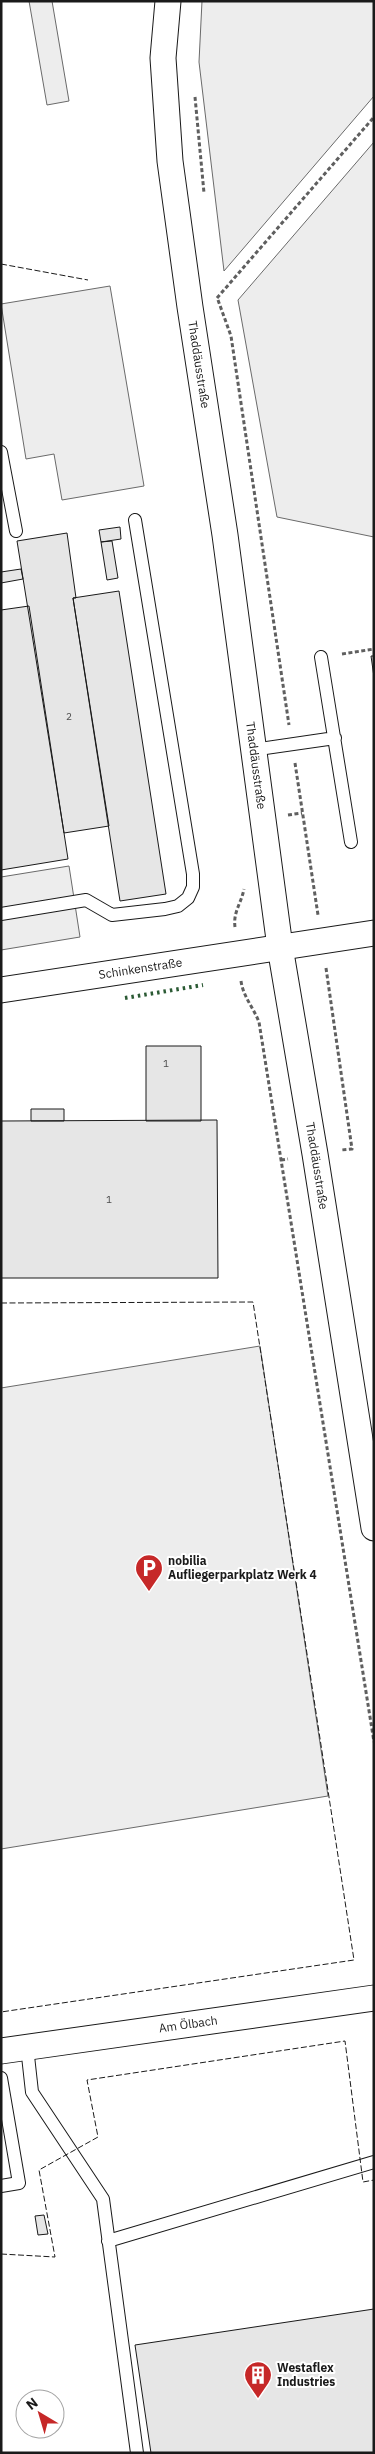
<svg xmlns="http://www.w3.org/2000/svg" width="375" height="2454" font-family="'IBM Plex Sans',sans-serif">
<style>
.built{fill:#ededed;stroke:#6a6a6a}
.building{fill:#e6e6e6;stroke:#1a1a1a}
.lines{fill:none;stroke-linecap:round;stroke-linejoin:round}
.lane-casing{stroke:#1a1a1a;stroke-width:14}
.street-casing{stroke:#1a1a1a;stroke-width:27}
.path{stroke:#5f5f5f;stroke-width:3;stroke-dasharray:4 2.5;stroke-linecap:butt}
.lane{stroke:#fff;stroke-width:12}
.street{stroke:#fff;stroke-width:25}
.hedge{stroke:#2b5a34;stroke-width:4;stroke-dasharray:2.5 4;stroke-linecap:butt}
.fence{stroke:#1a1a1a;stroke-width:1;stroke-dasharray:6 2.5;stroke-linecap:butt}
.labels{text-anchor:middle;stroke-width:4;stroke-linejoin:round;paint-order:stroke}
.number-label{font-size:10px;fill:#4d4d4d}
.street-label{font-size:12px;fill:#1a1a1a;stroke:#fff}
.poi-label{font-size:12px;font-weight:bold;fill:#1a1a1a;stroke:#fff;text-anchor:start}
</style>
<rect width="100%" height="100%" fill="#fff"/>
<path class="built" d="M29,1H52L69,101L47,105Z
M202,1H374V96L224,271L199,62Z
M374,142V537L277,517L238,300Z
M110,286L144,486L62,500L54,454L26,459L1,304Z
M69,866L80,937L1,950V877Z
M260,1346L328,1796L1,1849V1388Z"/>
<path class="building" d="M120,527L121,539L101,542L99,530Z
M67,533L76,598H73L109,826L64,833L17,541Z
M112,541L118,578L107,580L101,542Z
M21,569L23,579L1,583V572Z
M119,591L166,894L120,901L73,598Z
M29,606L68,859L1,870V610Z
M371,656H374V677Z
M146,1046H201V1121H146Z
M31,1109H64V1121H31Z
M217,1120L218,1278H1V1121Z
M44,2215L48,2234L38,2235L35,2216Z
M374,2309V2453H151L135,2345Z"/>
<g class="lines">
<g class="lane-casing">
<path id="lane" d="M1,452L16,531
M321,657L351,842
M252,750L335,738
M1,914L86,900L112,915L165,909L178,906L188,898L193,887V874L135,520
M27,2047L32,2092L103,2199L137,2453
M1,2078L19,2183L1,2186
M108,2241L374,2162"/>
</g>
<g class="street-casing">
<g id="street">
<path id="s1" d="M168,1L163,58L170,161L190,307L225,535L280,947L315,1154L374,1528"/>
<path id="s2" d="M1,990L374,933"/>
<path id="s3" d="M1,2051L374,1998"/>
</g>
</g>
<path class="path" d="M195,97L204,193
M217,298L374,117
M218,300L231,336L289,725
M342,654L374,649
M295,763L318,915
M288,815L302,813
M235,927C233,912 241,904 244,889
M326,968L352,1149L341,1150
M241,981C243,996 253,1007 259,1022L374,1742
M281,1160L288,1159"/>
<use href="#lane" class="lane"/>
<use href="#street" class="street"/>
<path class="hedge" d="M125,998L203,985"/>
<path class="fence" d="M1,264L88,280
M1,1303L253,1302L354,1960L1,2012
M1,2254L55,2257L39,2170L98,2137L87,2080L345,2041L363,2182L374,2180"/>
</g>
<defs>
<g id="parking-pin" transform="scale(1.4375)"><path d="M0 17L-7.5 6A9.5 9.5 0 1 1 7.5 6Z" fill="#c62828" stroke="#fff"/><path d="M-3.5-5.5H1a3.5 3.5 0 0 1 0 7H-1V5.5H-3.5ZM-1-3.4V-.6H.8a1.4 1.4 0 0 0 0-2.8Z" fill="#fff"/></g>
<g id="building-pin" transform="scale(1.4375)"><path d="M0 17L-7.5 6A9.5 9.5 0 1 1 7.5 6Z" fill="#c62828" stroke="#fff"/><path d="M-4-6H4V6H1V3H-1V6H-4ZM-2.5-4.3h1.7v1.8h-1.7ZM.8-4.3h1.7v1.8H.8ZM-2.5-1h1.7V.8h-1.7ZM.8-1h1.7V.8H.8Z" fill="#fff"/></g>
</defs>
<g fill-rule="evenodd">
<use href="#parking-pin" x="149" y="1568"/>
<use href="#building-pin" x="258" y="2375"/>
</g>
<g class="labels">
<g class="number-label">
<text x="69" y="720">2</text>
<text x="166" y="1067">1</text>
<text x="109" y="1203">1</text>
</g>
<g class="street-label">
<text dy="4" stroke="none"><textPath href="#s1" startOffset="366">Thaddäusstraße</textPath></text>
<text dy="4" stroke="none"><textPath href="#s1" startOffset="771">Thaddäusstraße</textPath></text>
<text dy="4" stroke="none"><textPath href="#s2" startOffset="141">Schinkenstraße</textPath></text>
<text dy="4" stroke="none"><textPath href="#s1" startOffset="1176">Thaddäusstraße</textPath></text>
<text dy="4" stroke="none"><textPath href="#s3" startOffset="189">Am Ölbach</textPath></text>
</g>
<g class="poi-label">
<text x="168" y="1565">nobilia<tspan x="168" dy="14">Aufliegerparkplatz Werk 4</tspan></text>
<text x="277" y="2372">Westaflex<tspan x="277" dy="14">Industries</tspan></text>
</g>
</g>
<rect width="375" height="2454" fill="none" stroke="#1a1a1a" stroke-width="5"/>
<g transform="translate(40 2414) rotate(322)"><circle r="24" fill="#ffffff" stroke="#a3a3a3"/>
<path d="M0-4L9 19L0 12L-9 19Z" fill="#c62828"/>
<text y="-8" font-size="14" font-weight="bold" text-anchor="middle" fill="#1a1a1a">N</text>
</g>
</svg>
